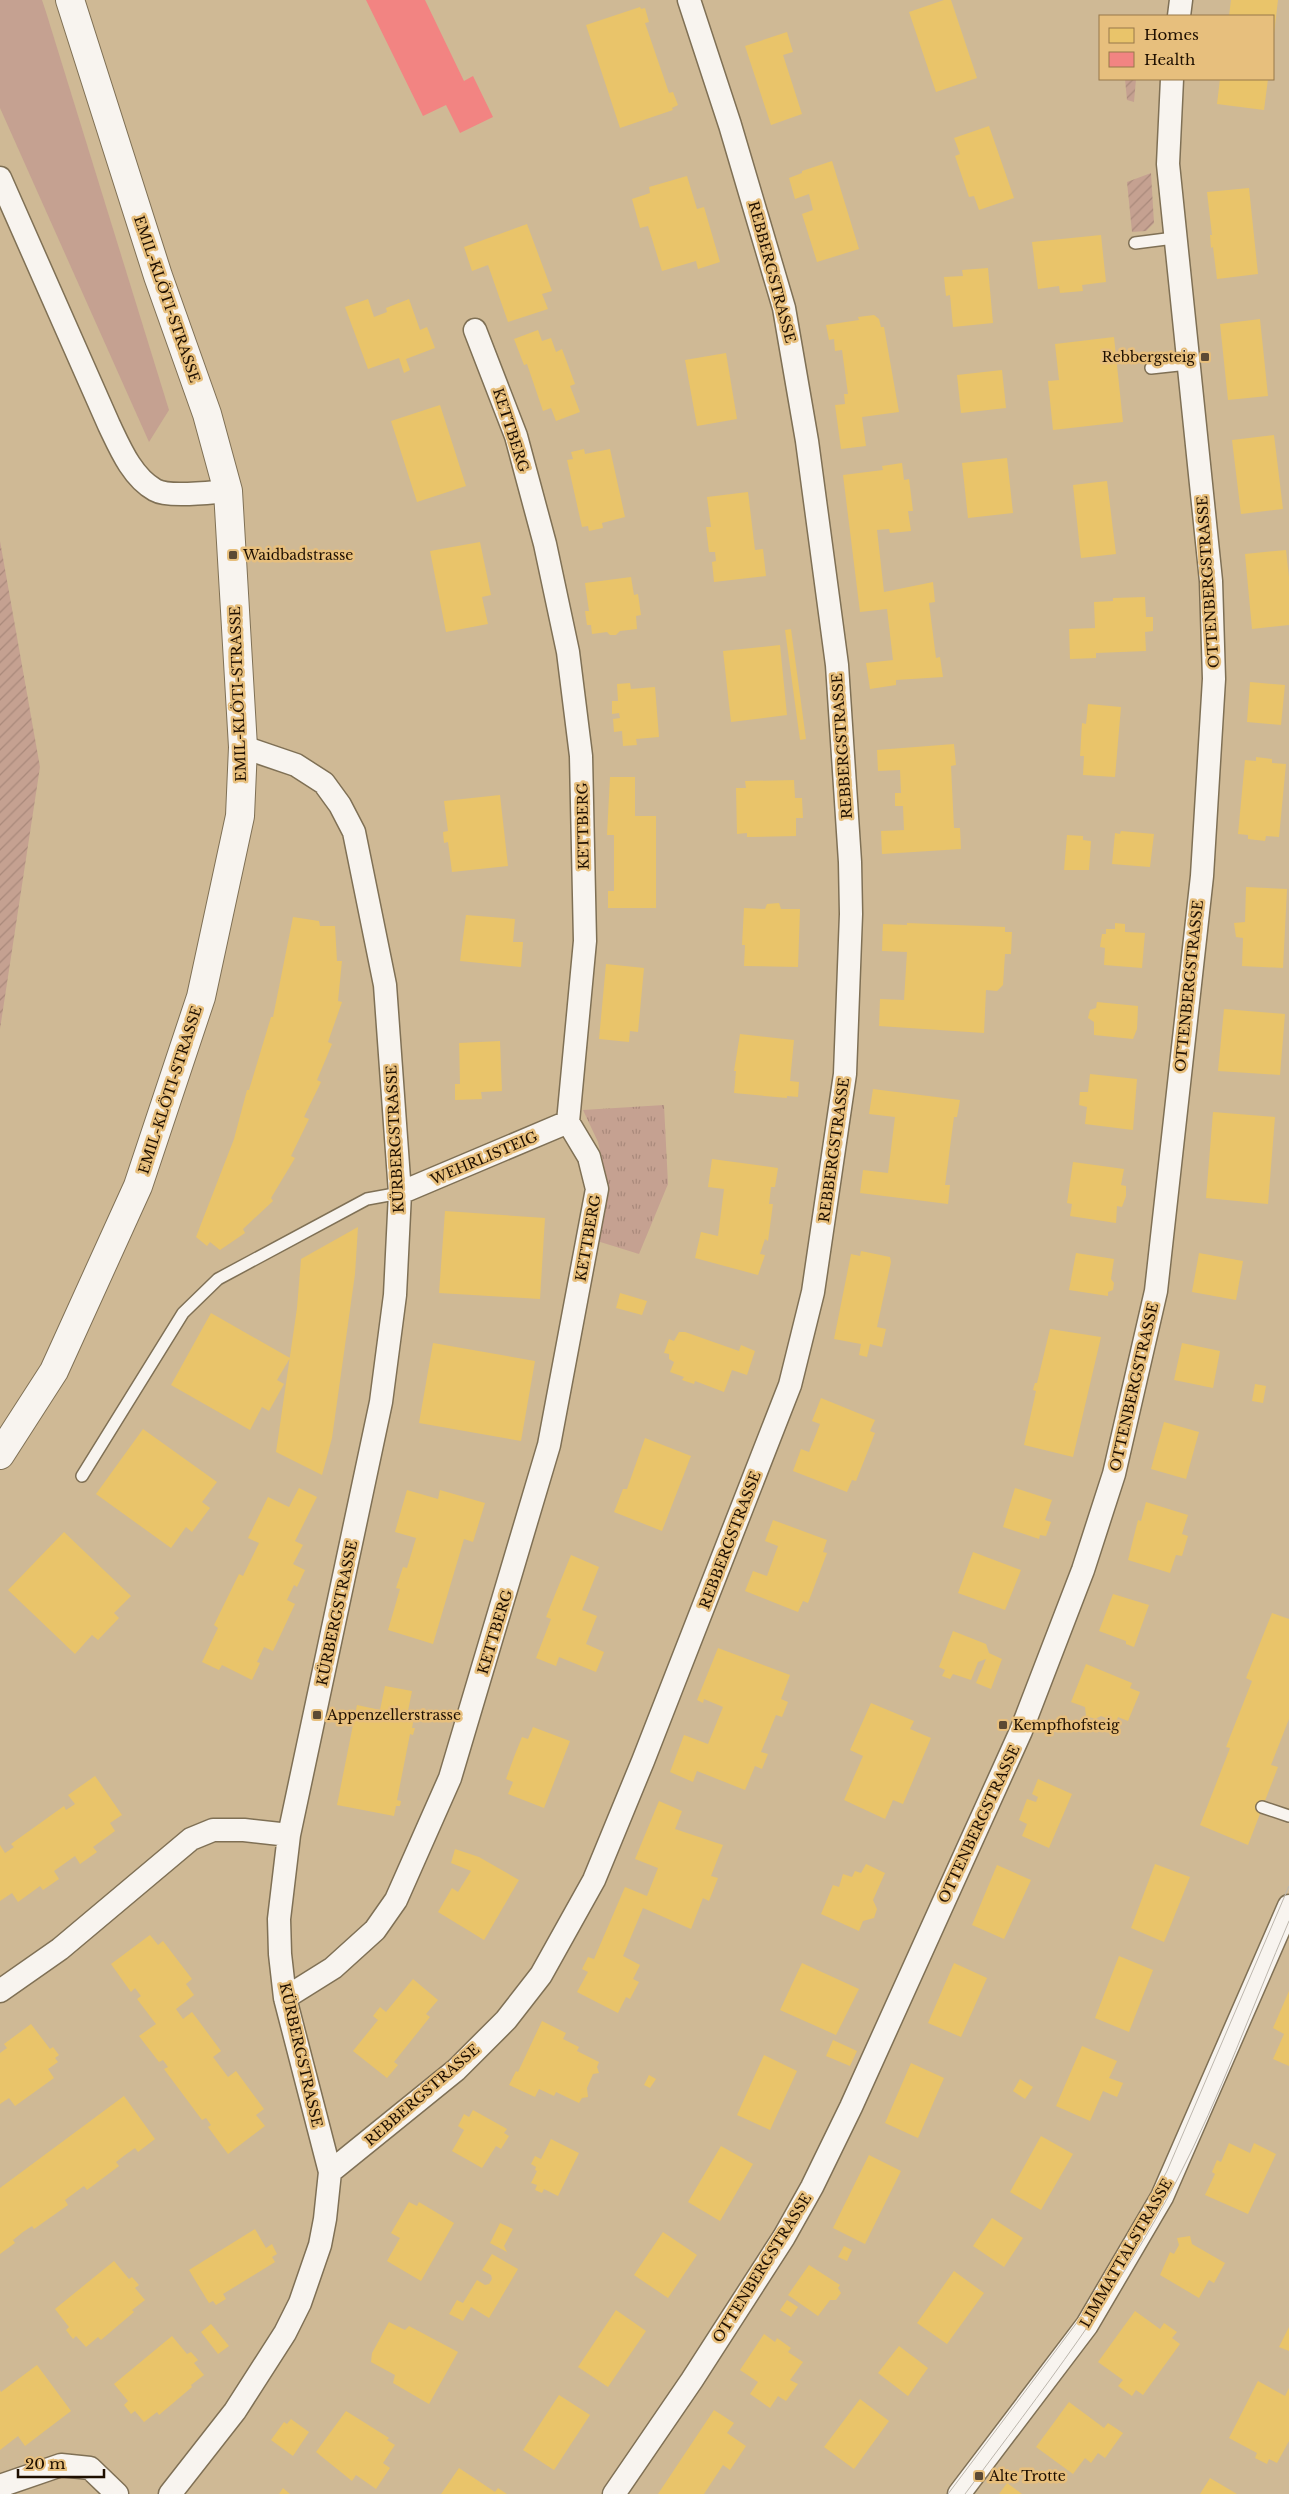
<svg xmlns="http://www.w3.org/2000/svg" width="1289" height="2494" font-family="'Libre Baskerville',serif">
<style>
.grass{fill:#c5a191}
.park{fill:url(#park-tufts)}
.garden{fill:url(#garden-furrows)}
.homes{fill:#e9c46a}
.health{fill:#f28482}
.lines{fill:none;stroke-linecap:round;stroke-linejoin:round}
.service-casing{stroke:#7f7055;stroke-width:14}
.minor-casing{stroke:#7f7055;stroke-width:25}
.tertiary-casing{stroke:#7f7055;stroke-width:30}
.service{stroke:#f8f4ef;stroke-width:11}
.minor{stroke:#f8f4ef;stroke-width:22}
.tertiary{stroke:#f8f4ef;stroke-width:28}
.tram{stroke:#bcb6ad;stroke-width:1}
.poi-dot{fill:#5c4a34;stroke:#e7bf7d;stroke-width:2}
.labels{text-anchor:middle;stroke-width:5;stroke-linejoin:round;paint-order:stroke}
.street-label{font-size:14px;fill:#1e0f00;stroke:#e7bf7d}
.poi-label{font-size:14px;fill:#1e0f00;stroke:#e7bf7d;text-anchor:start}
</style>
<defs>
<pattern id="park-tufts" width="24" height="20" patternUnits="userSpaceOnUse" patternTransform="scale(1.25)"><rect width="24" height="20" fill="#c5a191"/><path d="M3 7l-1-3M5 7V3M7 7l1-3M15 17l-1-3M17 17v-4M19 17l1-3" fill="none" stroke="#a9897b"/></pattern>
<pattern id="garden-furrows" width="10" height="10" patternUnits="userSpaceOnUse" patternTransform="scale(1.25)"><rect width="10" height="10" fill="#c5a191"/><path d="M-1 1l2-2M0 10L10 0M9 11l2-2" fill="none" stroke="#a9897b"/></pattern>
</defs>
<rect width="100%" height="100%" fill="#cfb995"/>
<path class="grass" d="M0,0H42L46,12L169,410L149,442L0,108Z"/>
<path class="park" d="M664,1105L668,1184L639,1254L597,1241L608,1187L598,1142L583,1110Z"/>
<path class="garden" d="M1125,79H1136L1134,102L1127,100Z
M1151,173L1154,223L1146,231L1132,232L1127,182Z
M0,541L40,767L0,1029Z"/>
<path class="homes" d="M944,0H951L977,78L936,92L909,12Z
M1231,0H1278L1274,34L1273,16H1229Z
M640,7L641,9L645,8L649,22L645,23L669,93L673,92L678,105L672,108L673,110L620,128L586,25Z
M787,32L793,52L783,55L802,114L771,125L745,46Z
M1220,79H1268L1264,110L1217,104Z
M989,126L1014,198L979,210L974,196L969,197L955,156L960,154L954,138Z
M832,161L859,249L817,262L802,214L813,210L809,194L795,199L789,178L802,173V171Z
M687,176L697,209L704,207L720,262L698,269L696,261L662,271L648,226L640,228L632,199L650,193L649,187Z
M1249,188L1258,274L1217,279L1213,247L1211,248L1210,235H1212L1207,192Z
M527,224L552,291L542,294L548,309L508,322L488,265L472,271L464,247Z
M1101,235L1106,282L1082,285L1083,291L1060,293L1059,286L1038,289L1032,242Z
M988,268L993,323L953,327L950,295L946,296L944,277L963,276L962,270Z
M368,299L374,317L387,312L386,308L409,299L420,330L427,327L435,348L406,359L410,370L404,373L399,358L368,369L345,307Z
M874,315L879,319L881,327H884L899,412L862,417L866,446L841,449L835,405L845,404L844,394H848L842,350L835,351L834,339L829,340L826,325L859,320L858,317Z
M1260,319L1268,396L1228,400L1220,324Z
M538,330L542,341L551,338L556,352L562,349L575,384L570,386L580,412L556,421L551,408L543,411L527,364L524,365L514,339Z
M1114,337L1123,422L1053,430L1048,381L1059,380L1055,344Z
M726,353L737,419L697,426L685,360Z
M1002,370L1006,408L961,413L957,375Z
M440,405L466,486L417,502L391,421Z
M1274,435L1283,509L1241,514L1232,440Z
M584,449L585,454L610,449L625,517L602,523L603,528L589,531L588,526L582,527L567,460L573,459L571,452Z
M1007,458L1013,513L968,518L962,463Z
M902,463L904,480L909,479L913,511H908L911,531L890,533L889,529L877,530L884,592L933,582L935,602L929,603L936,658L940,657L943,677L896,680V685L870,689L866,663L893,660L887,609L860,612L843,475L883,470L882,466Z
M1107,481L1116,554L1081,558L1073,485Z
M748,492L755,550L763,549L766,576L714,582L712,562L716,561L715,552H709L706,527H711L707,497Z
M480,542L491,595L482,597L488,624L446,632L430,551Z
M1286,550L1289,577V625L1252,629L1245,554Z
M631,577L634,595L638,594L641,615L636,616L637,629L620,631L616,635H610L607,632L592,634L591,625H587L585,611H589L585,583Z
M1145,597L1146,617H1153V631L1145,632L1146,651L1096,653V658L1070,659L1069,629L1095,628L1094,602L1113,601V598Z
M791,629L806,739L800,740L785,630Z
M780,645L787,715L731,722L723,651Z
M1250,682L1285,685L1281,725L1247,722Z
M630,683L631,689L655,687L659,737L636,739L637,745L623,746L622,731L614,732L613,719L620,718L619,713L612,714V701H618L617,684Z
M1088,704L1121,707L1115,777L1083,775L1084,756H1080L1082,723L1086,724Z
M954,744L956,765L951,766L954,828H960L961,849L882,854L881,831L904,830L903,806H895V793H901L900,770L878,771L877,750Z
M1256,757L1272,759V763L1286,764L1279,837L1266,836L1265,841L1248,839V835L1238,834L1245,760L1256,761Z
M610,777H635V816H656V908H608V891H614V835H607Z
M794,780L795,798H802L803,818H796V836L747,837V833L737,834L736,788H746L745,781Z
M500,795L508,866L452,872L448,842L444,843L443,832L448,831L444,801Z
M1121,831L1154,834L1150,867L1112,864L1115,833L1120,834Z
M1067,835L1083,836V840L1091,841L1089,870H1064Z
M1246,887L1287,889L1283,968L1242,966L1243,938L1236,937L1234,923L1245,922Z
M779,903L781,909H800L798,967L744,966L745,945H742L744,908L765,909L767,904Z
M466,915L515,919L513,942H523L521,967L460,961Z
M293,917L319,921L320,926H335L337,961H342L338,1001L342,1002L328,1042L332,1044L317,1080L321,1082L304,1117L309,1119L291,1156L295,1158L271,1198L273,1201L243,1229L245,1233L220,1250L210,1242L207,1246L196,1237L234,1139L247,1090H249L271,1017H273Z
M907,923L1005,927V932H1012L1011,954H1005L1003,985L997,991L986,990L984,1033L879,1026L880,999L904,1000L907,952L882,951L883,924L907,925Z
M1115,923L1125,924V932L1145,933L1142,968L1104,965L1105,948L1100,947L1102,934H1106V929H1115Z
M606,964L644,968L638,1032L630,1031L629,1042L599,1039Z
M1097,1002L1138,1006L1137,1029L1133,1039L1094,1035V1022L1088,1018L1090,1010L1096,1008Z
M1224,1009L1285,1014L1280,1075L1218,1071Z
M740,1034L794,1040L790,1081L799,1082L798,1097L787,1096V1098L734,1093L736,1071H734Z
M500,1041L502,1091L481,1092L482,1099L455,1100V1084H460L459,1043Z
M1090,1074L1137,1079L1133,1130L1085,1124L1087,1107L1079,1105L1080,1092H1088Z
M873,1089L960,1100L957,1117H954L945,1185H950L948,1204L860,1193L863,1170L888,1173L895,1117L869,1114Z
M1213,1112L1275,1117L1268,1204L1206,1198Z
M712,1159L778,1168L775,1187H771L769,1204H773L768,1241L765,1239L760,1254L765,1255L758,1275L695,1258L701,1232L718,1236L724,1189L708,1187Z
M1073,1162L1124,1169L1121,1185L1126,1186V1196L1122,1207L1117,1206L1116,1223L1070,1216L1072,1204L1067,1203Z
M445,1211L545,1218L540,1299L439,1293Z
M358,1227L355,1274L332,1438L322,1475L276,1452L297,1308L301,1259Z
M861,1251L890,1257L891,1262L877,1327L886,1329L882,1347L870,1344L867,1357L859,1355L861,1344L834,1339L851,1254L860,1256Z
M1076,1253L1114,1259L1111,1279L1114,1283L1113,1290L1108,1292V1296L1069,1290Z
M1199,1253L1243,1261L1236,1300L1192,1292Z
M620,1293L647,1301L642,1315L616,1308Z
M211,1313L290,1358L277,1380L284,1384L269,1411L262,1407L250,1430L171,1385Z
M1050,1329L1101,1337L1073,1457L1024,1445L1036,1391L1033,1390L1034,1386L1035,1383H1037Z
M679,1332H685L739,1351L741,1345L755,1351L747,1375L732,1370L724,1392L695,1381L694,1384L682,1380L684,1377L670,1372L674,1362L669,1359V1354L664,1353L669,1339L674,1341Z
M433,1343L535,1361L521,1441L419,1423Z
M1182,1343L1220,1351L1213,1388L1174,1380Z
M1255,1384L1266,1386L1263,1403L1252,1401Z
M821,1398L875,1420L870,1431L875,1433L856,1481L852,1480L847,1492L793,1471L801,1449L809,1452L820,1424L812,1421Z
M1164,1422L1199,1432L1186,1479L1151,1469Z
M143,1429L217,1482L202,1502L210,1508L192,1532L186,1527L171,1548L96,1494Z
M645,1438L691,1456L662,1531L614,1512L623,1489H627Z
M299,1488L317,1497L295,1541L303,1545L293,1564L305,1570L297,1587L294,1585L287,1600L295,1604L273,1651L264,1647L257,1662L260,1663L252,1680L222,1665L219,1670L202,1662L218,1628L214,1625L239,1574L243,1576L259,1543L248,1538L268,1497L289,1507Z
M1015,1488L1052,1500L1045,1520L1051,1522L1046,1536L1040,1535L1039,1539L1003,1527Z
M407,1490L438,1499L440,1490L485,1503L473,1542L464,1539L433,1644L388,1630L400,1589L396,1588L403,1567L407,1568L416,1538L395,1532Z
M1146,1502L1188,1515L1182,1534L1188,1536L1182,1556L1176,1555L1170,1573L1128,1560L1138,1520L1141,1521Z
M773,1520L827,1540L823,1552L827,1553L808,1603L803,1601L798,1612L745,1591L753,1571L767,1576L778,1546L765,1541Z
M64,1532L131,1596L114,1613L119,1618L98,1640L92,1635L75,1654L8,1590Z
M973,1552L1021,1570L1005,1610L958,1593Z
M571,1555L599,1567L582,1610L597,1616L586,1644L604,1652L596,1672L559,1657L556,1666L536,1658L551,1619L546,1617Z
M1113,1594L1149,1605L1134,1647L1126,1644V1641L1099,1631Z
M1272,1613L1289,1619V1719L1271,1765L1278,1767L1248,1845L1200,1825L1230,1748L1226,1747L1252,1681L1246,1678Z
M953,1631L986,1644L989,1653L1002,1659L991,1689L976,1683L986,1659L978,1662L971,1680L953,1674L950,1679L942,1676L945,1670L939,1667Z
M718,1648L790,1675L781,1699L788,1702L782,1717L776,1715L761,1752L768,1754L762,1769L755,1766L745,1790L697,1771L693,1782L670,1772L684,1735L708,1744L723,1707L704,1699L703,1703L697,1700Z
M1086,1664L1132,1683L1130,1688L1140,1692L1128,1721L1118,1717L1116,1722L1101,1716L1095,1719L1086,1716L1085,1707L1071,1702Z
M385,1686L412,1691L407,1716L414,1717L412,1728H415L413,1735L410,1734L397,1800L401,1801L400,1806H396L394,1816L337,1805L357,1705L380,1710Z
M871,1703L914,1721L910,1729L931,1738L903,1804L893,1800L885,1819L844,1800L863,1756L850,1750Z
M533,1727L570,1741L544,1808L508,1794L513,1782L506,1779L514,1757L522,1737L528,1739Z
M95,1776L122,1815L110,1823L115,1831L93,1847L97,1852L80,1864L75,1856L54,1871L59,1879L43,1890L40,1886L18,1902L12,1893L0,1901V1845L5,1853L14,1847L11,1844L64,1806L66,1810L75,1804L68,1795Z
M1038,1779L1072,1794L1049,1848L1022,1836L1027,1824L1019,1820L1027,1799L1036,1802L1038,1797L1032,1794Z
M659,1801L682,1811L675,1829L723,1845L711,1876L718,1878L709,1901L703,1898L691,1929L643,1908L623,1956L640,1965L633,1979L639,1982L630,1999L626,1997L618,2013L577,1992L588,1972L582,1969L588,1957L594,1959L625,1887L647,1896L658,1868L635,1859Z
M455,1849L479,1857L519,1880L484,1940L438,1912L452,1888L458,1892L471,1871L451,1863Z
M866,1864L885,1873L873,1900L877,1909L874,1918L863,1921L859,1931L821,1914L833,1885L839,1887L843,1874L852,1877L855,1871L861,1873Z
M1155,1864L1190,1877L1164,1942L1131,1928Z
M997,1865L1031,1880L1004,1939L972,1925Z
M150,1935L158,1945L163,1941L192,1979L186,1984L194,1995L176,2009L183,2019L192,2012L221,2051L213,2057L228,2077L236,2071L264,2109L256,2115L265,2126L228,2154L208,2127L211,2125L206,2118L202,2120L164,2069L168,2067L163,2060L159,2062L139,2036L156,2024L137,1999L141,1996L135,1988L131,1992L111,1964Z
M1119,1956L1153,1970L1129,2032L1095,2018Z
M802,1963L859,1989L836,2035L780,2010Z
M954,1963L987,1978L961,2037L928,2023Z
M413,1979L438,2000L426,2014L430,2017L394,2062L398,2065L387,2078L353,2051L378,2020L373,2016L380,2007L386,2012Z
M1289,1991V2066L1273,2059L1284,2034L1273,2028Z
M542,2021L566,2033L563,2039L579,2047L577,2051L599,2062L597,2067L599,2073L593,2074L587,2088L588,2097L582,2098L579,2103L556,2092L554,2096L539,2089L535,2097L509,2085L516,2071L518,2072Z
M31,2024L50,2049L53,2047L59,2055L55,2058L58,2062L48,2069L54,2078L15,2106L9,2098L0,2104V2053L7,2048L4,2044Z
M833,2040L857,2051L850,2066L826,2056Z
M1082,2046L1117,2061L1109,2078L1123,2083L1117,2097L1103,2091L1090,2121L1056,2106Z
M764,2055L797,2071L770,2130L737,2115Z
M911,2063L944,2078L918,2138L885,2123Z
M649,2075L656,2079L650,2088L644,2085Z
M1020,2079L1033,2087L1025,2099L1013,2091Z
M124,2096L155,2139L138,2152L135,2148L125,2155L116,2162L119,2166L87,2190L84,2186L65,2200L68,2205L34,2229L32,2226L23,2232L13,2240L15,2243L0,2254V2188Z
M473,2110L507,2129L504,2133L509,2136L501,2149L496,2146L482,2168L452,2151L464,2130L458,2126L464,2114L469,2117Z
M1041,2136L1073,2154L1041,2210L1010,2192Z
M551,2139L579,2153L558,2196L544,2189L542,2193L535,2190L537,2185L531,2183L537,2171L535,2170L536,2167L531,2164L535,2156L541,2159Z
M1229,2143L1250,2153L1254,2143L1276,2154L1248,2214L1205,2195L1215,2174L1212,2172L1217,2160L1221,2162Z
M721,2146L753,2164L720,2221L688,2202Z
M869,2155L901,2171L865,2244L833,2228Z
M409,2202L417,2206L419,2202L454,2223L421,2281L387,2261L400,2238L391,2233Z
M992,2218L1023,2238L1004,2267L973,2246Z
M500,2223L513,2229L504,2246L507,2252L490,2243Z
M255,2229L266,2248L272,2244L277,2254L272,2257L275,2262L223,2294L226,2299L216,2305L213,2301L209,2303L189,2270Z
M663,2232L697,2255L668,2298L634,2275Z
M1190,2236L1192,2244L1225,2263L1214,2283L1209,2280L1199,2298L1160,2275L1170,2252L1174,2254L1179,2245L1177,2238Z
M844,2246L852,2250L847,2261L838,2257Z
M492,2254L518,2269L489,2318L471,2307L463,2321L449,2314L457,2300L463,2303L477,2280L485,2285L489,2284L492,2279L491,2275L482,2270Z
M114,2261L129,2279L132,2277L139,2285L135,2288L145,2300L132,2310L134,2312L101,2340L98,2337L86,2347L76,2336L73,2339L66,2330L69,2327L55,2309Z
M809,2265L840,2285L838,2288L841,2293L836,2300H830L818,2316L788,2295Z
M954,2271L984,2293L947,2344L917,2323Z
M787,2300L798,2307L791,2317L780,2310Z
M616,2310L646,2331L608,2387L578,2367Z
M1135,2311L1160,2329L1164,2323L1177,2332L1172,2338L1180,2344L1143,2395L1136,2390L1132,2396L1118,2386L1123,2380L1098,2362Z
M389,2322L405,2330L409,2326L458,2352L429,2404L393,2383L395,2375L371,2362L372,2353Z
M211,2324L229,2346L218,2354L201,2332Z
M1289,2327V2351L1279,2347Z
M764,2334L775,2342L777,2338L791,2348L788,2352L803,2362L790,2380L798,2384L786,2401L778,2396L770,2408L750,2394L758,2382L740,2370Z
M172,2336L187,2354L191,2352L198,2360L194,2363L204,2375L191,2385L192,2387L159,2415L157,2412L144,2422L135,2411L131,2414L124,2405L128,2401L114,2384Z
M899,2346L928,2368L908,2396L878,2373Z
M37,2365L71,2411L25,2446L18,2436L0,2450V2390L1,2392Z
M1258,2381L1285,2396L1289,2388V2441L1277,2463L1269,2459L1267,2464L1255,2458L1257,2453L1229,2438Z
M559,2395L590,2415L554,2470L523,2450Z
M860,2399L889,2421L854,2469L824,2447Z
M1069,2402L1104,2428L1108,2423L1123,2433L1105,2458L1098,2453L1091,2463L1085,2458L1073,2474L1036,2447Z
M714,2410L734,2423L727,2433L746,2446L730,2470L723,2465L704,2494H658Z
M346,2411L389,2438L387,2440L395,2445L383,2463L390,2468L376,2489L356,2475L352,2481L316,2452Z
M291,2419L309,2432L293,2456L271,2440L284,2422L287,2424Z
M459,2468L495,2492L498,2488L507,2494H441Z
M1210,2478L1237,2494H1200Z
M1007,2483L1022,2494H999Z
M283,2488L290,2494H279Z"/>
<path class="health" d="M366,0H425L464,81L473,76L493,117L460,133L446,105L423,116Z"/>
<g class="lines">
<g class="service-casing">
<path id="service" d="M1135,243L1174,238
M1151,368L1188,364
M82,1476L183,1313L218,1279L367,1199L400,1193
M1262,1807L1289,1816"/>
</g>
<g class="minor-casing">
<path id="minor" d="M1179,16L1181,0
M0,178L109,425C120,448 132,477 155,490C169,498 212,492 228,491
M400,1193L568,1122
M0,1991L60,1949L191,1839L213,1830H244L289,1835
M285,1998L333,1968L375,1930L396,1900L450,1778L549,1445L597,1189L589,1157L568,1122L585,941L581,756L568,652L545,544L516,436L475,330
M330,2172L456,2070L506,2020L541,1975L594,1880L643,1761L790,1385L813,1292L845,1074L851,914L850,862L837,665L807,441L784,308L730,125L689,0
M0,2486L61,2465L90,2468L117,2494
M170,2494L235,2411L285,2333L300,2303L320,2245L325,2219L330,2172L285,1998L280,1954L279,1919L289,1835L381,1402L395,1295L400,1193L385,985L354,832L340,805L324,783L296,765L243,747
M614,2494L692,2380L784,2237L812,2187L851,2107L1021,1731L1083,1570L1114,1474L1156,1291L1202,876L1214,679L1211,581L1168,164L1172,79
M959,2494L1087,2325L1162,2197L1289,1906"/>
</g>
<g class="tertiary-casing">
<path id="tertiary" d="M0,1455L54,1371L138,1186L201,997L240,816L243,747L228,491L207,414L158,276L70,0"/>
</g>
<use href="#service" class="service"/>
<use href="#minor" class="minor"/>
<use href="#tertiary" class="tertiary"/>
<path class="tram" d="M948,2494L1078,2321L1140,2221L1167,2171L1289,1886
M965,2494C1041,2392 1120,2291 1178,2178C1220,2097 1253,2005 1289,1921"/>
</g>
<g class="poi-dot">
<rect x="1200" y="352" width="10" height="10" rx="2.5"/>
<rect x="228" y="550" width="10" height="10" rx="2.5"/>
<rect x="312" y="1710" width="10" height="10" rx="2.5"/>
<rect x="998" y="1720" width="10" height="10" rx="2.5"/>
<rect x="974" y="2471" width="10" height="10" rx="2.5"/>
</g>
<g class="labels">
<g class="street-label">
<text transform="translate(772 272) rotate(75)" y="5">REBBERGSTRASSE</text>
<text transform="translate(167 299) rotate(71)" y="5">EMIL-KLÖTI-STRASSE</text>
<text transform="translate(511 430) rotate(72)" y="5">KETTBERG</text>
<text transform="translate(1208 582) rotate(-94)" y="5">OTTENBERGSTRASSE</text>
<text transform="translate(238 694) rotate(-92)" y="5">EMIL-KLÖTI-STRASSE</text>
<text transform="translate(842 746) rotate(-94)" y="5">REBBERGSTRASSE</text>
<text transform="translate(583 826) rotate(-91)" y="5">KETTBERG</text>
<text transform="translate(1189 986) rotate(-84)" y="5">OTTENBERGSTRASSE</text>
<text transform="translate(170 1090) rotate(-72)" y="5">EMIL-KLÖTI-STRASSE</text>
<text transform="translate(395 1139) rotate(-93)" y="5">KÜRBERGSTRASSE</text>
<text transform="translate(834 1150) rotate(-82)" y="5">REBBERGSTRASSE</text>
<text transform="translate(484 1158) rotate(-23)" y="5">WEHRLISTEIG</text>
<text transform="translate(588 1238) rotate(-80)" y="5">KETTBERG</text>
<text transform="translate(1134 1387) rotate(-77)" y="5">OTTENBERGSTRASSE</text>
<text transform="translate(730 1540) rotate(-69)" y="5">REBBERGSTRASSE</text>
<text transform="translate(337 1613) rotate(-78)" y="5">KÜRBERGSTRASSE</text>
<text transform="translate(495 1632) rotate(-73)" y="5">KETTBERG</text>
<text transform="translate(979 1824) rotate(-65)" y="5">OTTENBERGSTRASSE</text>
<text transform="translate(301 2055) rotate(77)" y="5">KÜRBERGSTRASSE</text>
<text transform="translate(422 2095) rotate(-41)" y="5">REBBERGSTRASSE</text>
<text transform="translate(1126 2253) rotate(-60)" y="5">LIMMATTALSTRASSE</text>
<text transform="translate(762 2268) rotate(-58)" y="5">OTTENBERGSTRASSE</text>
</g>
<g class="poi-label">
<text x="1195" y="362" text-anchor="end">Rebbergsteig</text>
<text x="243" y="560">Waidbadstrasse</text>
<text x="327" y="1720">Appenzellerstrasse</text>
<text x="1013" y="1730">Kempfhofsteig</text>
<text x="989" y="2481">Alte Trotte</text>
</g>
</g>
<rect x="1099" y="15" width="175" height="65" fill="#e7bf7d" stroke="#97794b"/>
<rect x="1109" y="28" width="25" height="15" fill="#e9c46a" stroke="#97794b"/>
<text x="1144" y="40" font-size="15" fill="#1e0f00">Homes</text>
<rect x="1109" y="52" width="25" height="15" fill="#f28482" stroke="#97794b"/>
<text x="1144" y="65" font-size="15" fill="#1e0f00">Health</text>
<path d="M18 2469v8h86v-8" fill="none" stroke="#1e0f00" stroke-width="2.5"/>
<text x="25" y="2469" font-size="15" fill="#1e0f00" stroke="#e7bf7d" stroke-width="4" paint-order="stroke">20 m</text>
</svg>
